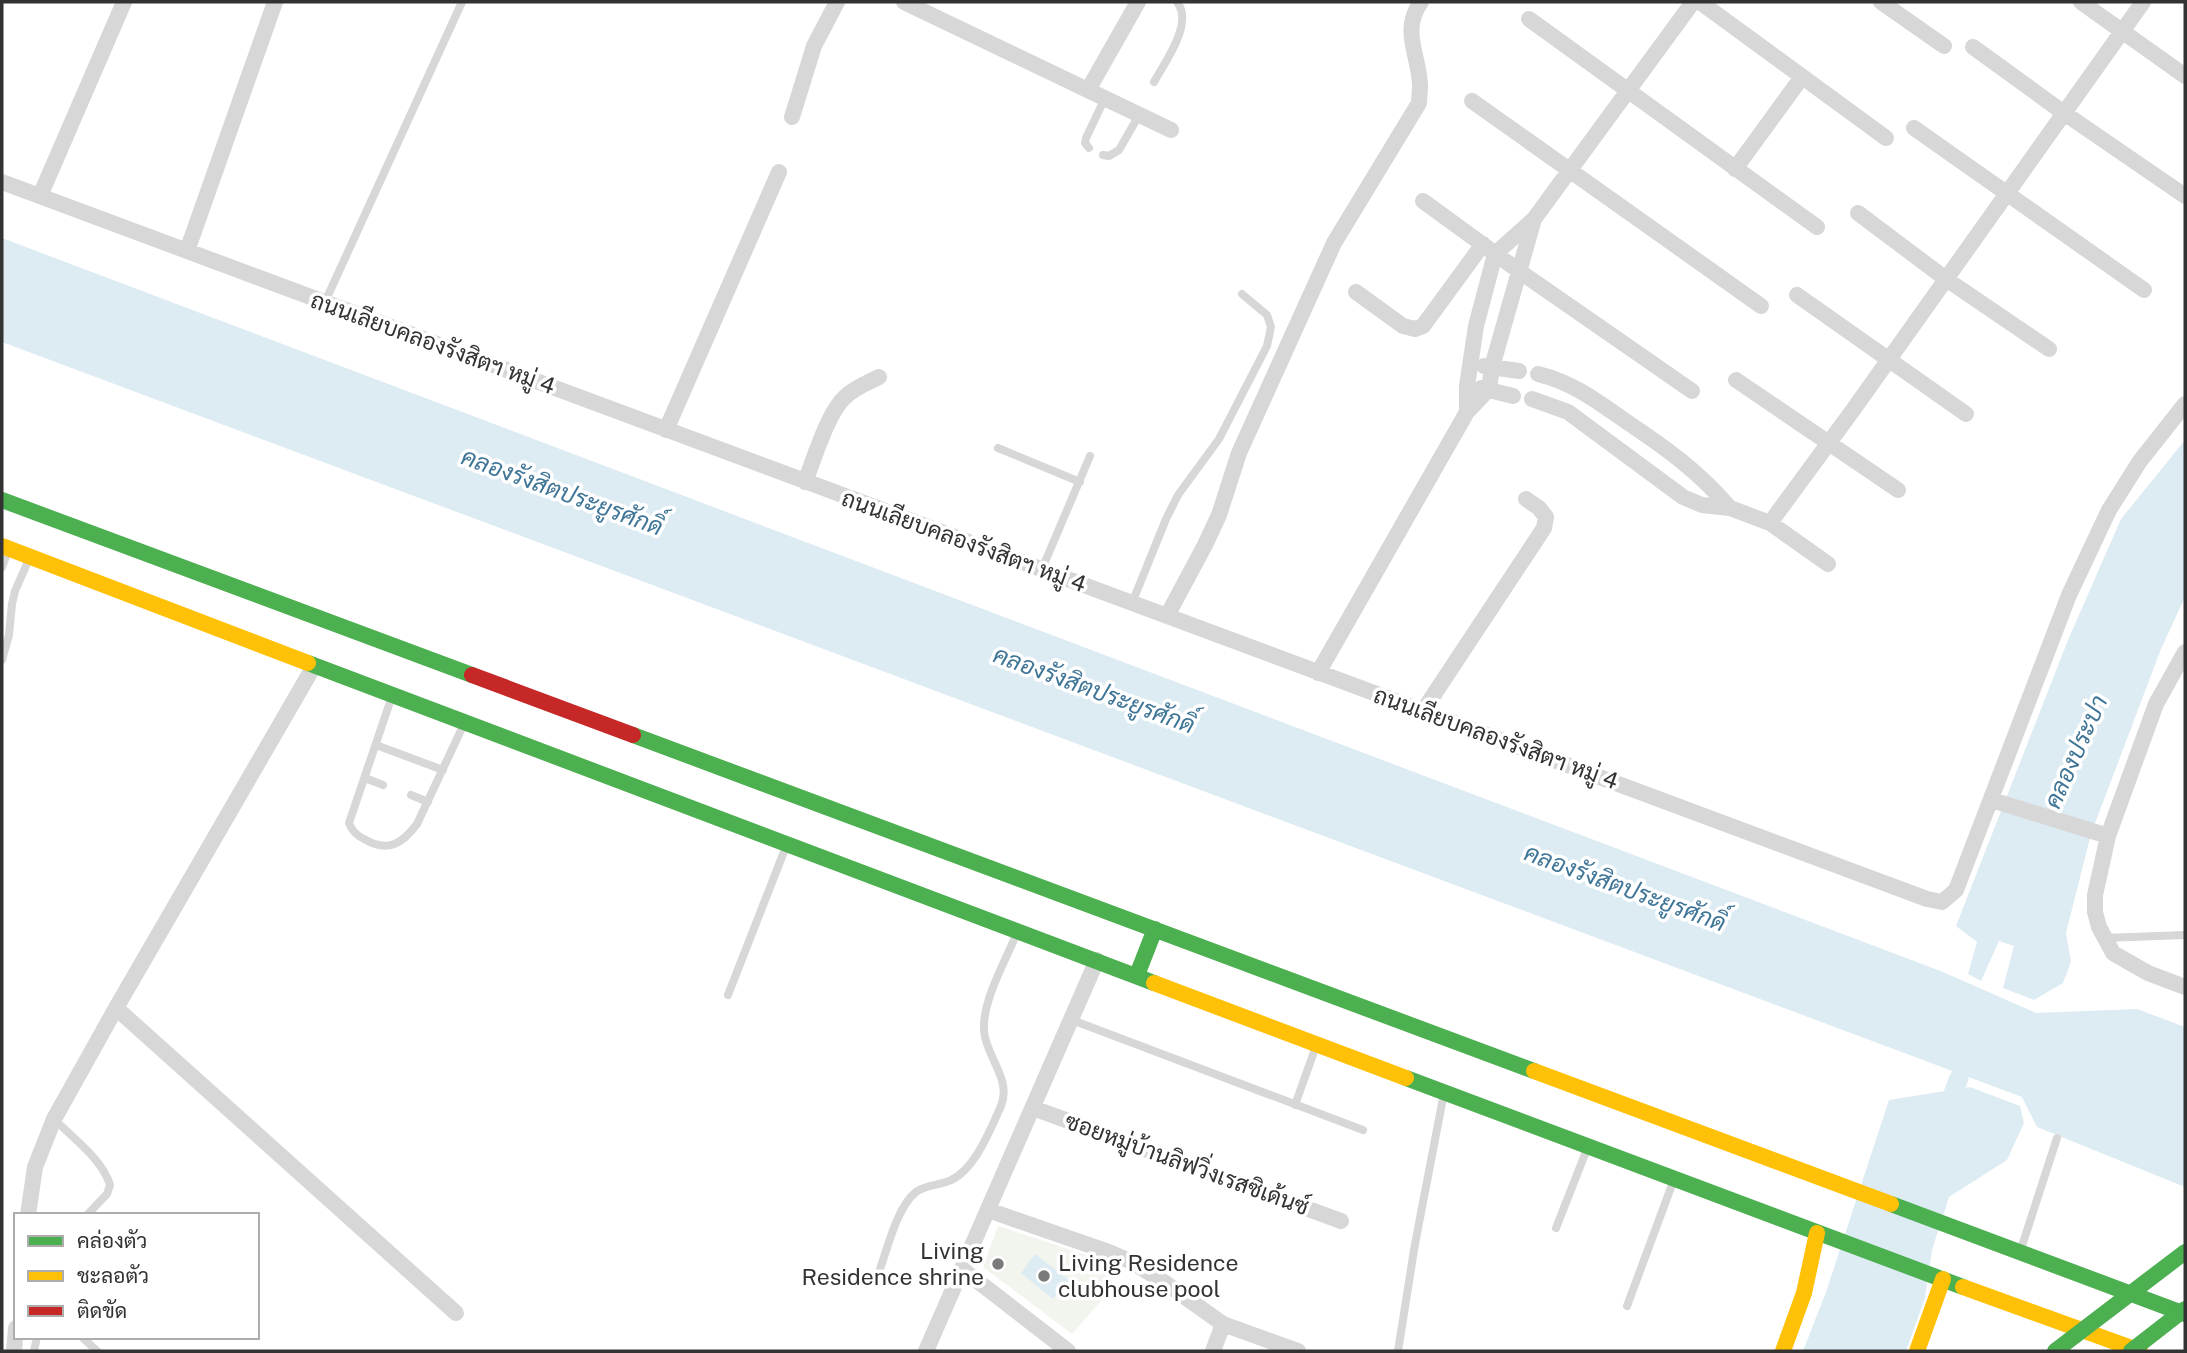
<svg xmlns="http://www.w3.org/2000/svg" width="2187" height="1353" font-family="'Public Sans',Sarabun,sans-serif">
<style>
.green{fill:#f1f5ed}
.water{fill:#ddebf3}
.lines{fill:none;stroke-linecap:round;stroke-linejoin:round}
.canal{stroke:#ddebf3;stroke-width:19}
.lane{stroke:#d7d7d7;stroke-width:8}
.street{stroke:#d7d7d7;stroke-width:16}
.fast{stroke:#4caf50;stroke-width:16}
.slow{stroke:#ffc107;stroke-width:16}
.jam{stroke:#c62828;stroke-width:16}
.fast-bridge{stroke:#4caf50;stroke-width:16}
.poi-dot{fill:#7a7a7a;stroke:#fff;stroke-width:2.5}
.labels{text-anchor:middle;stroke-width:7;stroke-linejoin:round;paint-order:stroke}
.street-label{font-size:23px;fill:#333;stroke:#fff}
.poi-label{font-size:23px;fill:#333;stroke:#fff;text-anchor:end}
.water-label{font-size:24px;font-style:italic;fill:#3f7597;stroke:#fff}
</style>
<rect width="100%" height="100%" fill="#fff"/>
<path class="green" d="M998,1226L1117,1265L1108,1293L1072,1334L983,1267Z"/>
<path class="water" d="M2,238L1943,972L2036,1013L2137,1009L2185,1027V1187L2037,1127L2022,1097L2,342Z
M2185,440V597L2161,649L2091,834L2066,933L2071,962L2063,983L2034,1000L2003,988L2014,946L1999,941L1981,981L1968,974L1977,942L1956,926L2068,640L2121,519Z
M1970,1087L2020,1106L2024,1123L2007,1160L1949,1197L1932,1250L1925,1298L1906,1351H1803L1826,1292L1889,1100Z
M1035,1254L1069,1280L1053,1299L1021,1273Z"/>
<g class="lines">
<path class="canal" d="M1946,1112L1959,1078"/>
<path class="lane" d="M1154,82C1165,62 1194,23 1177,2
M1089,148L1085,143L1086,138L1105,98
M1103,155L1109,156L1119,150L1139,115
M325,302L462,2
M998,448L1080,482
M2,567L8,551
M1042,569L1090,456
M1132,603L1166,519L1178,495L1219,439L1267,346L1271,327L1267,315L1242,294
M2,660L9,635L12,604L15,591L29,559
M391,699L349,823C352,831 356,835 364,839C388,853 402,844 417,824L463,726
M376,745L443,770
M365,778L383,785
M411,795L428,802
M2104,938L2185,935
M728,995L785,849
M1072,1020L1363,1130
M1295,1105L1315,1049
M54,1119C73,1138 102,1159 110,1185L107,1194L87,1215
M1556,1228L1587,1149
M2021,1249L2057,1138
M880,1269C888,1247 897,1207 916,1192C925,1185 941,1185 951,1180C975,1169 990,1130 1001,1106C1012,1079 986,1057 984,1031C982,1001 1005,962 1016,935
M1627,1306L1673,1182
M82,1337L97,1351
M34,1351L37,1337
M1398,1351L1415,1244L1443,1098"/>
<path class="street" d="M904,2L1171,130
M1700,2L1886,138
M1881,2L1944,46
M2081,2L2185,76
M1529,19L1817,227
M1973,47L2064,113L2185,196
M1088,90L1138,2
M1472,101L1761,306
M792,117L814,46L837,2
M1914,128L2144,290
M1735,169L1802,77
M2,182L1927,899L1942,902L1956,890L2069,595L2109,510L2140,461L2185,404
M40,196L124,2
M1423,201L1519,271L1692,391
M1858,213L1946,279L2049,349
M187,251L275,2
M1356,292L1403,326L1415,329L1423,326L1483,244
M1797,295L1966,414
M1484,366L1519,371
M1538,374C1574,383 1597,401 1627,422C1667,449 1698,471 1730,508
M1736,380L1898,490
M1481,388L1513,396
M1532,399L1568,412L1683,497L1702,505L1730,508L1770,523L1853,410L2143,2
M1467,412V386L1476,326L1495,254L1534,219L1693,2
M666,430L779,172
M805,482C814,459 828,412 845,397C854,388 867,383 879,377
M1770,523L1828,564
M1167,616L1205,545L1219,515L1239,453L1334,243L1419,103C1419,98 1420,92 1420,87C1420,56 1400,31 1421,2
M2185,652L2156,704L2108,836L2095,895V912L2099,927L2113,953L2148,973L2185,987
M1318,673L1467,412L1489,389L1492,367L1534,219
M1423,711L1544,528L1546,517L1539,508L1526,499
M1992,800L2108,836
M116,1008L456,1313
M1033,1108L1341,1221
M988,1210L1109,1252L1132,1262L1161,1280L1223,1324L1298,1351
M28,1215L35,1167L54,1119L116,1008L314,666
M962,1269L1068,1351
M14,1351L16,1328
M926,1351L1097,960
M1213,1351L1223,1324"/>
<path class="fast" d="M2,500L472,675
M308,663L1154,983
M633,735L1534,1071
M1137,975L1155,929
M1406,1078L1963,1287
M1891,1204L2185,1314"/>
<path class="slow" d="M2,546L308,663
M1154,983L1406,1078
M1534,1071L1891,1204
M1963,1287L2140,1351
M1783,1351L1804,1293L1817,1233
M1917,1351L1943,1279"/>
<path class="jam" d="M472,675L633,735"/>
<path class="fast-bridge" d="M2055,1351L2185,1252
M2131,1351L2185,1309"/>
</g>
<g class="poi-dot">
<circle cx="998" cy="1264" r="7"/>
<circle cx="1044" cy="1276" r="7"/>
</g>
<g class="labels">
<g class="street-label">
<text transform="translate(433 343) rotate(20)" y="8">ถนนเลียบคลองรังสิตฯ หมู่ 4</text>
<text transform="translate(964 541) rotate(20)" y="8">ถนนเลียบคลองรังสิตฯ หมู่ 4</text>
<text transform="translate(1496 738) rotate(20)" y="8">ถนนเลียบคลองรังสิตฯ หมู่ 4</text>
<text transform="translate(1187 1164) rotate(20)" y="8">ซอยหมู่บ้านลิฟวิ่งเรสซิเด้นซ์</text>
</g>
<g class="poi-label">
<text x="984" y="1259">Living<tspan x="984" dy="26">Residence shrine</tspan></text>
<text x="1058" y="1271" text-anchor="start">Living Residence<tspan x="1058" dy="26">clubhouse pool</tspan></text>
</g>
<g class="water-label">
<text transform="translate(562 492) rotate(20)" y="8">คลองรังสิตประยูรศักดิ์</text>
<text transform="translate(1094 690) rotate(20)" y="8">คลองรังสิตประยูรศักดิ์</text>
<text transform="translate(2076 752) rotate(-66)" y="8">คลองประปา</text>
<text transform="translate(1625 888) rotate(20)" y="8">คลองรังสิตประยูรศักดิ์</text>
</g>
</g>
<rect width="2187" height="1353" fill="none" stroke="#333333" stroke-width="7"/>
<rect x="14" y="1213" width="245" height="126" fill="#ffffff" stroke="#adadad" stroke-width="2"/>
<rect x="28" y="1236" width="35" height="10" fill="#4caf50" stroke="#adadad" stroke-width="2"/>
<text x="77" y="1248" font-size="21" fill="#333333">คล่องตัว</text>
<rect x="28" y="1271" width="35" height="10" fill="#ffc107" stroke="#adadad" stroke-width="2"/>
<text x="77" y="1283" font-size="21" fill="#333333">ชะลอตัว</text>
<rect x="28" y="1306" width="35" height="10" fill="#c62828" stroke="#adadad" stroke-width="2"/>
<text x="77" y="1318" font-size="21" fill="#333333">ติดขัด</text>
</svg>
